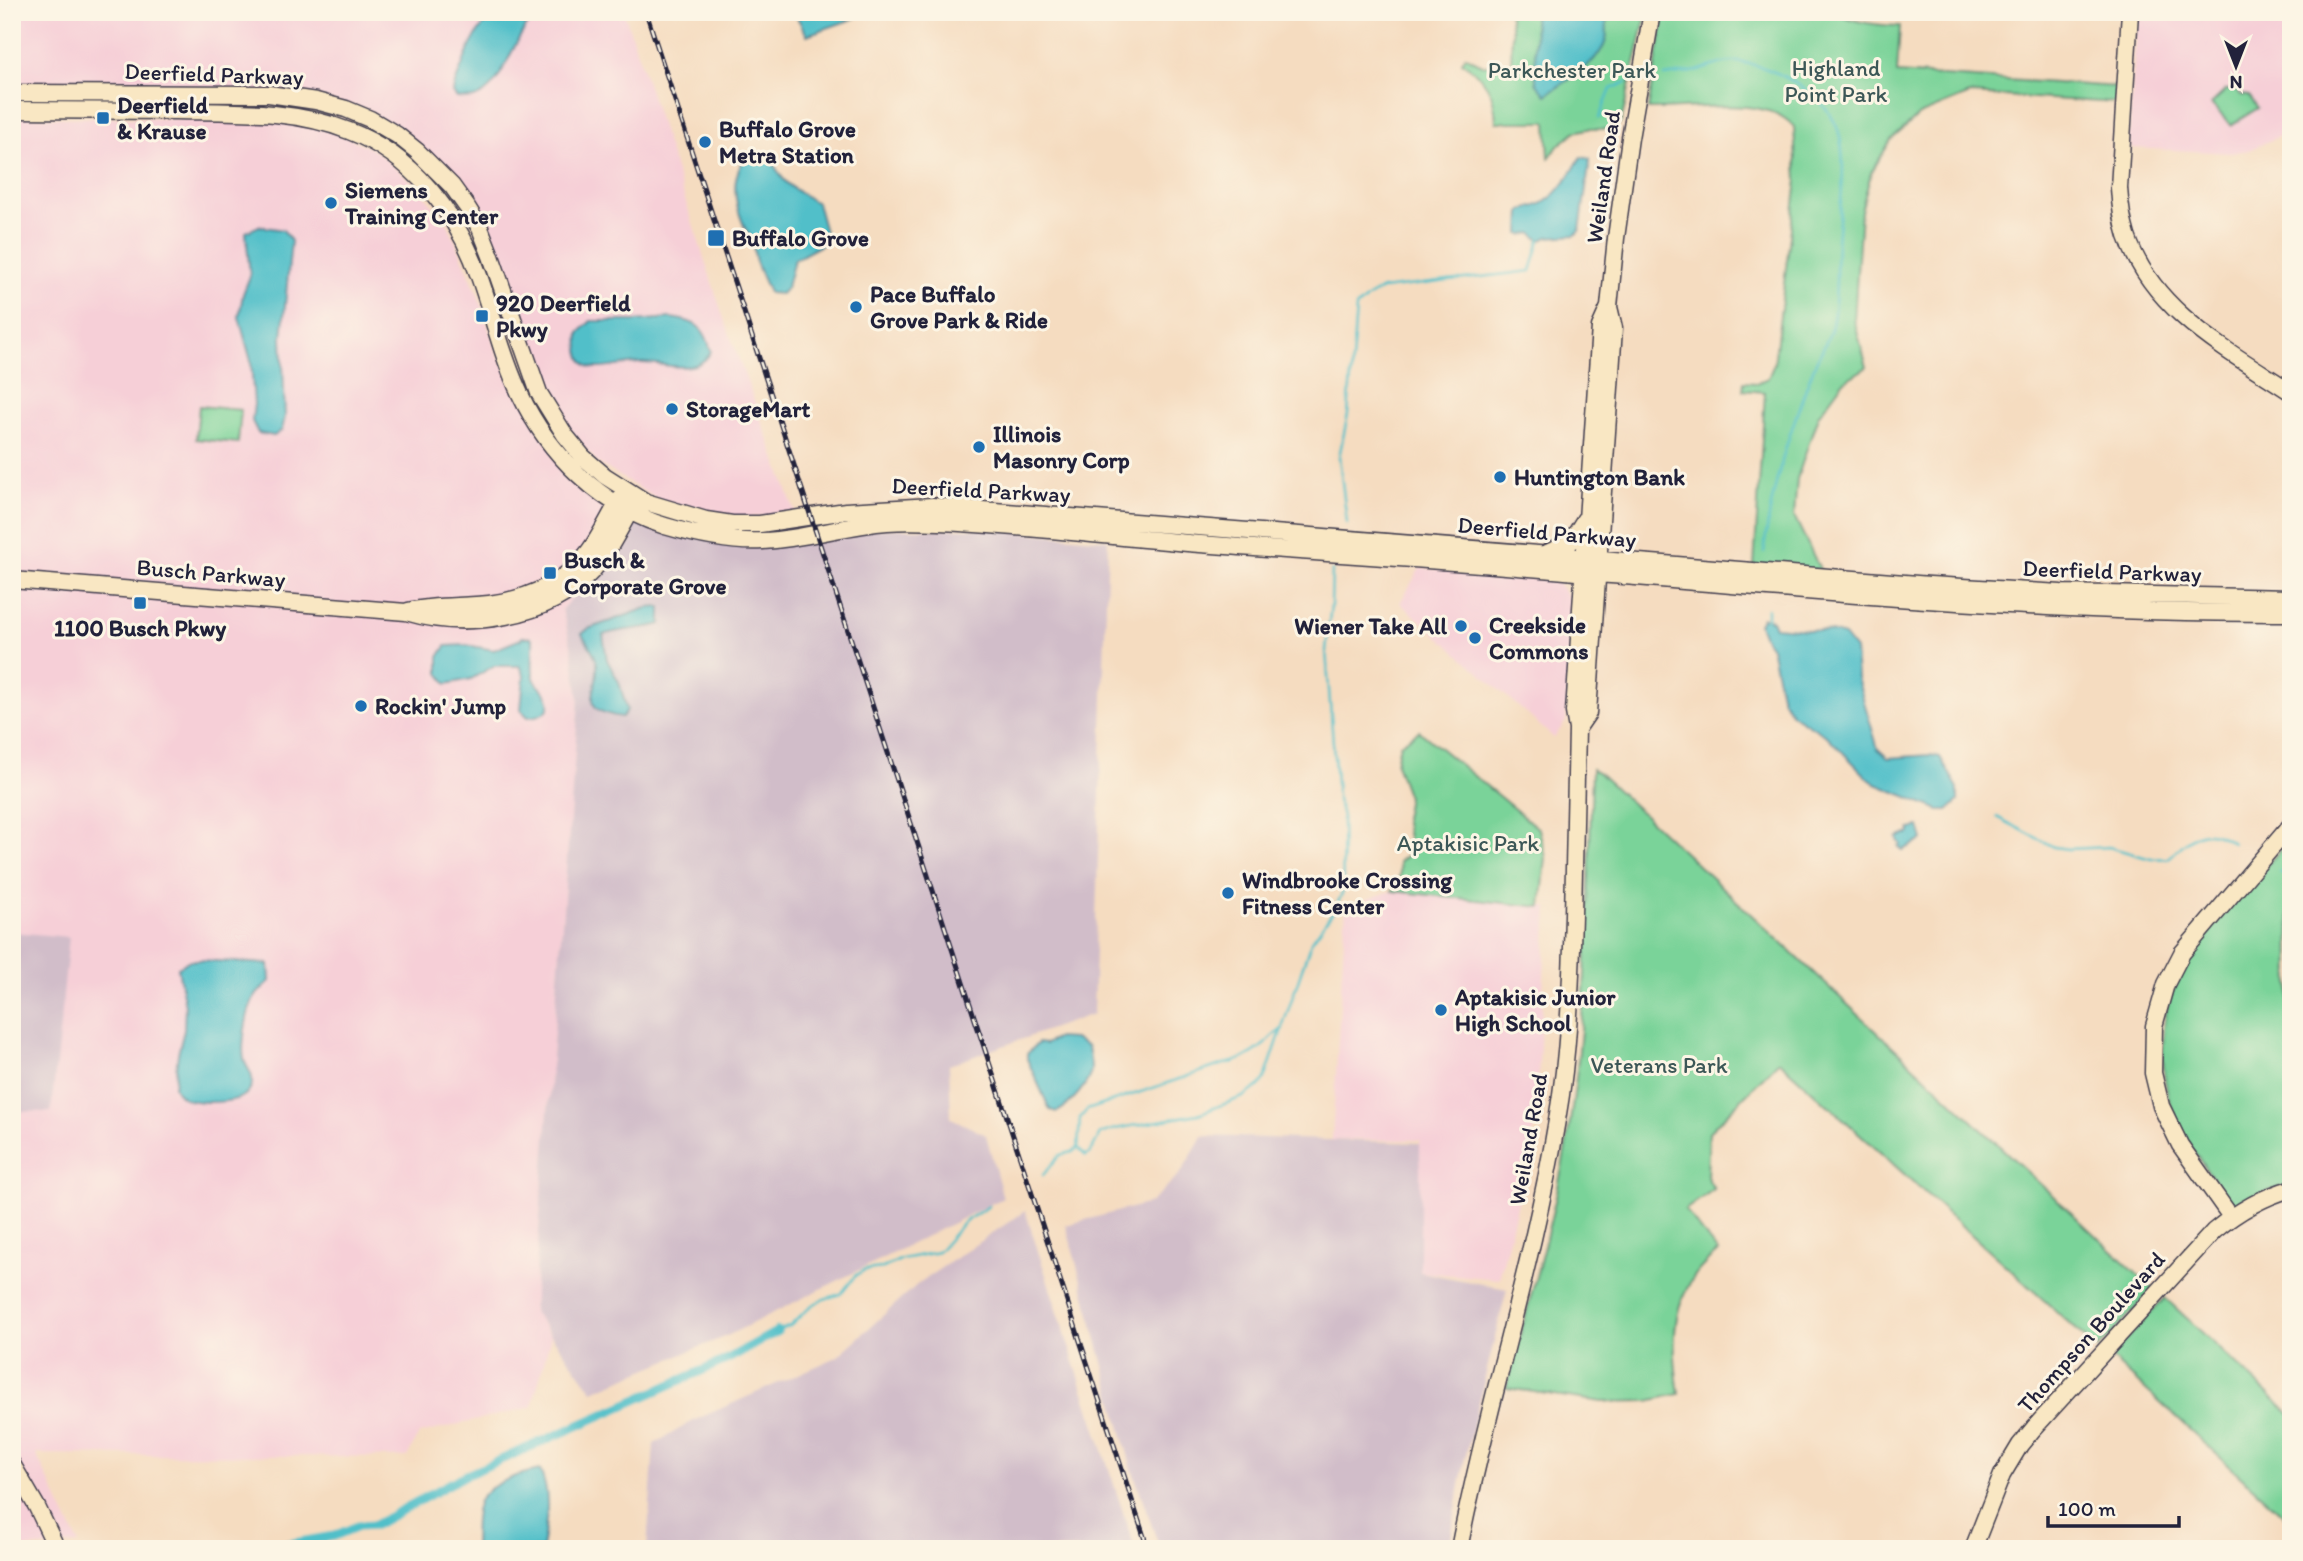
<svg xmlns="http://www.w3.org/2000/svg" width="2303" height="1561" font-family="Itim,sans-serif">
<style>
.built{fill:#f6cfd7}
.industrial{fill:#d1bdc9}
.green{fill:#7ad399;stroke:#4e7a6a;stroke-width:2}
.water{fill:#51bfc9;stroke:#3a7082;stroke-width:2}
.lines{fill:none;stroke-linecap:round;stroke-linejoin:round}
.stream{stroke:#51bfc9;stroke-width:2.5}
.canal{stroke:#51bfc9;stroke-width:9}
.secondary-casing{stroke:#423e4f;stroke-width:19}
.secondary{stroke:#f9e7c3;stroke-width:16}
.rail-casing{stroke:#22223b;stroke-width:5}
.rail{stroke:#fcf5e5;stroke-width:2.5;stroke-dasharray:8;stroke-linecap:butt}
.poi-dot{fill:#1f6fb2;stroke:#fcf5e5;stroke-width:2.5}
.labels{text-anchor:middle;stroke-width:6;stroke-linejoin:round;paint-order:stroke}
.park-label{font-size:23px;fill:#3c5757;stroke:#fcf5e5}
.street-label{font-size:23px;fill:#22223b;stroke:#fcf5e5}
.poi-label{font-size:23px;font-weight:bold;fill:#22223b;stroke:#fcf5e5;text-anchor:start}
</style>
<rect width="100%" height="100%" fill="#fcf5e5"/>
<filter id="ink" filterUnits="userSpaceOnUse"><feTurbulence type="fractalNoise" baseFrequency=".0143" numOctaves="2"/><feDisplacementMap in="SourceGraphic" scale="14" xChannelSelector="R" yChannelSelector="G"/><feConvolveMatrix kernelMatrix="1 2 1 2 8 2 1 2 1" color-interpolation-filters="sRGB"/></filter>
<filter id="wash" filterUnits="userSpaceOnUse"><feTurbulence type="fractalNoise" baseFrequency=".00686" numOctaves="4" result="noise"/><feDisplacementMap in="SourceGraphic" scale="28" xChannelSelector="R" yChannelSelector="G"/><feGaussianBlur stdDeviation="1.57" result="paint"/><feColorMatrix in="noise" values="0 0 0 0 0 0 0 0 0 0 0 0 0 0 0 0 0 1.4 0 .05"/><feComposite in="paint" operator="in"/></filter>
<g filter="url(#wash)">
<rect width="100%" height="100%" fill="#f5dcc0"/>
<path class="built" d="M12,12H624L724,319L796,514L735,518L663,503L598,463L554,411L471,201L365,108L289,91L12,89Z
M2137,12H2291V131L2249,150L2231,153L2132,148L2129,139Z
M12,117L287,120L342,134L377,152L418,187L448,224L477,292L497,354L583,487L597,502L633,521L603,564L562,609L572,649L579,699L533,1311L551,1336L532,1407L419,1434L407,1457L36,1454L79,1544L13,1549Z
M1420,568L1557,581L1571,601L1566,721L1554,738L1400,603Z
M1392,891L1548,907L1536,1113L1526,1170L1499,1279L1420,1272V1140H1332L1346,906Z"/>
<path class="industrial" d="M633,521L738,545L866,529H980L1108,540L1093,1014L949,1065L951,1118L986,1135L1003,1198L729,1335L593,1391L533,1311L579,699L572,649L562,609L603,564Z
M12,932L69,937L51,1112L12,1111Z
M1203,1136L1420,1143V1272L1507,1289L1464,1462L1449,1549H1160L1131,1466L1066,1225L1150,1203L1181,1173Z
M1025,1211L1135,1549H647L654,1444L695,1420L837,1357L919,1283Z"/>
<path class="green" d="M1509,12H1647L1621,122L1612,129H1587L1575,132L1559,145L1549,158L1547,122H1496C1495,93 1486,78 1462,62L1465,56L1482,65L1511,66L1512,32Z
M1665,12H1834C1856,23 1875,25 1900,26L1897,73L2118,87L2117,103L1970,94L1919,115L1891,140L1871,173L1861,211L1854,320L1867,367L1843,382L1818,416L1797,479L1794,516L1821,571L1754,566L1765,392L1743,390L1744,382L1756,383L1768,378L1774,364L1797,180L1794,127C1767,93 1686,111 1648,109Z
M2226,90H2237L2241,95L2249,96L2258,108L2231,125L2211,104Z
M199,406L241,410L238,443L196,439Z
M1419,731L1539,829L1546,857L1541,907L1392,891L1400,875L1399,862L1411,852L1404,818L1408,797L1396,764L1400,744Z
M1592,769L1598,772L2153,1289L2098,1349L1779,1061L1709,1132L1707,1177L1714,1189L1685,1210L1718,1252C1669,1290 1671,1338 1679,1394L1648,1401L1602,1402L1506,1388C1523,1321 1544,1254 1558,1187C1588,1050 1588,908 1592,769Z
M2289,840L2291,1183L2235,1204L2228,1200C2211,1176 2191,1151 2178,1124C2167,1101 2163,1077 2163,1051C2163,1037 2164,1022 2167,1008C2184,948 2249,887 2289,840Z
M2165,1298L2291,1415V1522L2110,1357Z"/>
<path class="water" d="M495,12H543C512,26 508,88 474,98C469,99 462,98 457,98L453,93L454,87C464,60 473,32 495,12Z
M794,12H859V13L853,19L807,35Z
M1534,12H1606C1606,21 1608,31 1606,40C1600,63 1564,82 1546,95L1536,82Z
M750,154C774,154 771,164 784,180C792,190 806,196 817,203L825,232L823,244L794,260L787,287L781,294L769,293C765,283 760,273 756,262C754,255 754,247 752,240C751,235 746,231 744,226C734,202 729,173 750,154Z
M1581,157L1590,159L1580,230L1575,235L1547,237L1544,239L1540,240L1532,233L1522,235L1520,234L1521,212C1528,206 1534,208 1541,204C1560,195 1571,173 1581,157Z
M259,226L283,230L291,241L282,338L285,417L282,430L274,436L258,433L252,421L254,404L251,361L239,317L243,294L250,276L246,232Z
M671,318C695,321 705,326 711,351C707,359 703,362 695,365C677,370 658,362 640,363C627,363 601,371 590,367C578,362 578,344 579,333L591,321H635Z
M661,607V624C642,630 621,628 603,635L607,660L619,682L627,710L622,717C576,710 599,695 597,664C596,653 587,643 582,634L588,629L647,608Z
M1762,618L1772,620L1775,627L1831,632L1844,636L1855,650L1857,678L1878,749L1888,758L1930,755L1940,757L1958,788V801L1948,810H1939L1876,784L1869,779L1828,737L1792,714L1782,699L1771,647L1764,637L1759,624Z
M522,637H531L533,641C534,652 530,671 535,680C537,685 543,689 546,694C556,710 542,716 528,717L521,710L524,675L520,666H494L471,679L447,684L439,673V657L446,646L466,645L494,650L521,639Z
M1919,827L1923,840L1903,850L1899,847L1901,845L1897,838L1910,833V829Z
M197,960L269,964L270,981C265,986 259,991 255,997C247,1008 241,1045 244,1059C245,1066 252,1072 252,1079C254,1102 222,1102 206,1102C192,1101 181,1101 174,1087L178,1054L184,1030L185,1006L178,968L188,961Z
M1058,1038L1074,1039L1088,1047C1089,1054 1091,1062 1091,1070C1090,1083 1069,1106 1057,1112L1050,1110L1027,1059V1054L1038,1043L1045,1044Z
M540,1470C552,1498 546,1520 542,1549H474C475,1534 473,1512 480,1499C490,1483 522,1473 540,1470Z"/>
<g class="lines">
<path class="stream" d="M1665,76C1676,74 1687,73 1697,71C1711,67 1723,61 1738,62C1775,65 1832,98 1840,137C1847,172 1839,209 1837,244C1835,271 1838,302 1831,329C1827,344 1817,357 1812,372C1790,430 1770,491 1764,552
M1599,118L1611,89L1627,82
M1347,523L1339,457L1348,414L1356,308L1368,297L1382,289L1531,271L1540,240
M1767,619V608
M1997,817L2054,847L2068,849L2109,847L2151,859L2169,858C2190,837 2205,822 2232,843
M2280,872L2291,879
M1078,1148L1080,1118L1087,1110L1224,1064C1240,1062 1253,1054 1265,1044C1271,1038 1275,1033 1283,1029
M1043,1175L1060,1155L1072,1152L1078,1148L1086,1156L1090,1153L1100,1134L1115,1129L1198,1114L1243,1097L1259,1086L1265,1079L1311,942L1334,910L1343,892L1342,817L1337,796L1326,650L1331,605L1332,571
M778,1331L790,1326L812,1305L824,1299L841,1294L856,1275L865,1270L883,1268L902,1259L938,1252L964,1222L989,1206"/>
<path class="canal" d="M261,1549L334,1536L358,1526L375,1525L462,1477L726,1360L778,1331"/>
</g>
</g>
<g filter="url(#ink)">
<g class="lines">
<g class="secondary-casing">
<path id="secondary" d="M2130,12L2119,188C2120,204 2122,220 2127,236C2152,311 2229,351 2291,392
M12,93L269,94L316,101L346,109L370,119L397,135L417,151L452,186L467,207L480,228L491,256L539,393L565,435L583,457L605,476L646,502L706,520L732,524H760L846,511L932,506L1930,585L2061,593L2291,598
M12,110C67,110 121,111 176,111C235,112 293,109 349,131C412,155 457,213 479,276C493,315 502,357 520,394C548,454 601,506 665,526C696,535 730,543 763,541C805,539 846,525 887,522C916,520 946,522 975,524C1055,529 1134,539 1213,545C1334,554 1455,561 1576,572C1814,592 2052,614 2291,613
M1547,553L1570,543L1585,519
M12,580L406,612C466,630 548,619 592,571C610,551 622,524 635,502
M408,611C435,605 462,607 489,604C531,599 571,580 594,544C604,529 612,512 621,497
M1577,729L1588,713L1614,328L1609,307L1616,238L1630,138L1652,12
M2231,1217L2180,1145L2161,1106L2153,1073L2154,1026L2166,984L2182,953L2291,825
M12,1464L37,1507L57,1549
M1459,1549C1487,1405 1533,1265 1557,1120C1569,1052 1571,984 1573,915C1574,853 1576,791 1577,729L1574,712L1600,327L1609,307
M1973,1549L2002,1475L2020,1445L2034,1428L2214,1231C2237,1212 2262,1197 2291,1189"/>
</g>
<use href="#secondary" class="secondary"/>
<g class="rail-casing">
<path id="rail" d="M646,12L1148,1549"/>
</g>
<use href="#rail" class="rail"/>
</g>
</g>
<g class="poi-dot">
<rect x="96" y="111" width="14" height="14" rx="3.5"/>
<circle cx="705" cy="142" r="7"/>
<circle cx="331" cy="203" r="7"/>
<rect x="707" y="229" width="18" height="18" rx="3.5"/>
<circle cx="856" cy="307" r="7"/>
<rect x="475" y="309" width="14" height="14" rx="3.5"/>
<circle cx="672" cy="409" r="7"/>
<circle cx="979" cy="447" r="7"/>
<circle cx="1500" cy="477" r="7"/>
<rect x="543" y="566" width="14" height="14" rx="3.5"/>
<rect x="133" y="596" width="14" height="14" rx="3.5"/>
<circle cx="1461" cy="626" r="7"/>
<circle cx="1475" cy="638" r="7"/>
<circle cx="361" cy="706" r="7"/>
<circle cx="1228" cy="893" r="7"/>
<circle cx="1441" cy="1010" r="7"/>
</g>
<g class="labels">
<g class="park-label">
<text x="1836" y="76">Highland<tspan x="1836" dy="26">Point Park</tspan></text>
<text x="1572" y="78">Parkchester Park</text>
<text x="1468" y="851">Aptakisic Park</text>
<text x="1659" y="1073">Veterans Park</text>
</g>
<g class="street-label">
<text transform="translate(214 74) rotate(2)" y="8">Deerfield Parkway</text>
<text transform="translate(1603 177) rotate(-82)" y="8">Weiland Road</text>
<text transform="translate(981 490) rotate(3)" y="8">Deerfield Parkway</text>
<text transform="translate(1547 532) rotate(5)" y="8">Deerfield Parkway</text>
<text transform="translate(2112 571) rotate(2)" y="8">Deerfield Parkway</text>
<text transform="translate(211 573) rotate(5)" y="8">Busch Parkway</text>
<text transform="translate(1528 1139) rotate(-80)" y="8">Weiland Road</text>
<text transform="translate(2091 1332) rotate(-48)" y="8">Thompson Boulevard</text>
</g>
<g class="poi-label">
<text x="117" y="113">Deerfield<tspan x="117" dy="26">&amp; Krause</tspan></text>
<text x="719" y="137">Buffalo Grove<tspan x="719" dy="26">Metra Station</tspan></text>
<text x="345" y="198">Siemens<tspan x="345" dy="26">Training Center</tspan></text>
<text x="732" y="246">Buffalo Grove</text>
<text x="870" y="302">Pace Buffalo<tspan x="870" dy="26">Grove Park &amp; Ride</tspan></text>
<text x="496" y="311">920 Deerfield<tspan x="496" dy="26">Pkwy</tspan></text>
<text x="686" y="417">StorageMart</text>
<text x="993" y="442">Illinois<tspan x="993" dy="26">Masonry Corp</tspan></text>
<text x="1514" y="485">Huntington Bank</text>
<text x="564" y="568">Busch &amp;<tspan x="564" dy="26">Corporate Grove</tspan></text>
<text x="1489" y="633">Creekside<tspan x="1489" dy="26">Commons</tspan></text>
<text x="1447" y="634" text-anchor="end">Wiener Take All</text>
<text x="140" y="636" text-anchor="middle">1100 Busch Pkwy</text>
<text x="375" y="714">Rockin' Jump</text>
<text x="1242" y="888">Windbrooke Crossing<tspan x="1242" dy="26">Fitness Center</tspan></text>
<text x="1455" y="1005">Aptakisic Junior<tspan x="1455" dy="26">High School</tspan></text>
</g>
</g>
<rect width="2303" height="1561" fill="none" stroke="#fcf5e5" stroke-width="42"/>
<g transform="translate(2236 66) rotate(180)" stroke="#fcf5e5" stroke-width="5" paint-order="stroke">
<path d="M0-5L12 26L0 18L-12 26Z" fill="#22223b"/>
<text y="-10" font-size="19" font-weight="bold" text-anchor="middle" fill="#22223b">N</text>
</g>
<path d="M2048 1516v10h131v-10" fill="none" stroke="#22223b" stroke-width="3.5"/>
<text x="2058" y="1516" font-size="21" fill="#22223b" stroke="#fcf5e5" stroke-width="5" paint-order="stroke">100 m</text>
</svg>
